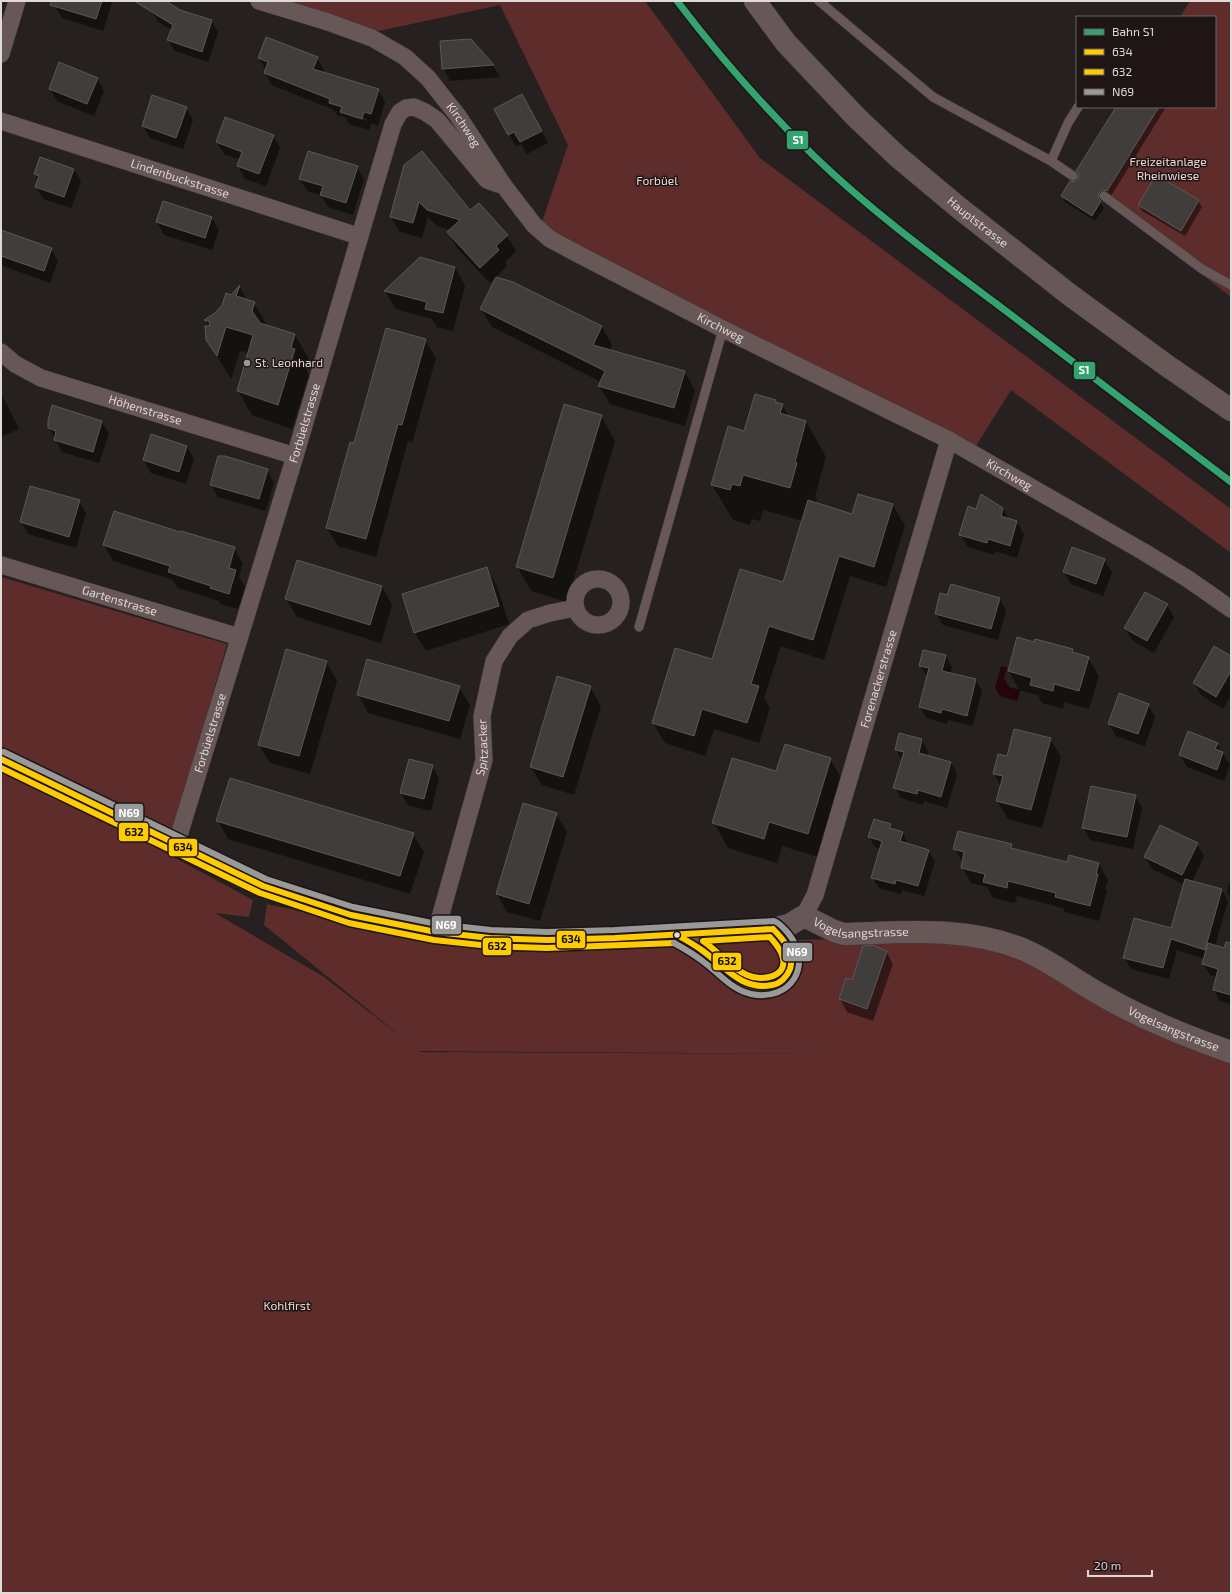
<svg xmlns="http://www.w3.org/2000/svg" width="1232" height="1594" font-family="'Exo 2',sans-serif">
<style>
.green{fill:#5e2c2b;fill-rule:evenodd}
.water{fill:#250507}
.shadow{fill:#0007;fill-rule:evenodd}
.building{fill:#423d3d;stroke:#5c5857}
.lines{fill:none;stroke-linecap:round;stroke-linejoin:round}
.service-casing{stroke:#3f3b3b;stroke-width:10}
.minor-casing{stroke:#3f3b3b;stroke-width:18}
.tertiary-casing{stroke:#3f3b3b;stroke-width:23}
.primary-casing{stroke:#3f3b3b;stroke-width:23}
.service{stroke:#675756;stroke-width:9}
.minor{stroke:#675756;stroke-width:17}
.tertiary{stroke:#675756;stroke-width:22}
.primary{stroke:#675757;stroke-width:22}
.bus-1-casing{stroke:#1e1514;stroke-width:9}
.bus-2-casing{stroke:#1e1514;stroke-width:9}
.bus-3-casing{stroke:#1e1514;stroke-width:9}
.bus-1{stroke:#fc0;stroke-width:6}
.bus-2{stroke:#fc0;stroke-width:6}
.bus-3{stroke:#999;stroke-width:6}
.rail-1-casing{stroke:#1e1514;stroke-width:10}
.rail-1{stroke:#33a36f;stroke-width:7}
.poi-dot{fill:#9e9898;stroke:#1e1514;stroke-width:1.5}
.bus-dot{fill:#dfd9d8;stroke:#1e1514;stroke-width:1.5}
.labels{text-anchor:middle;stroke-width:3;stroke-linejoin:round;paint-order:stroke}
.street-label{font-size:12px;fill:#dfd9d8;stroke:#1e1514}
.park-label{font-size:12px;fill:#f1d9d7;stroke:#1e1514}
.poi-label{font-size:12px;fill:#dfd9d8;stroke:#1e1514;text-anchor:start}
.line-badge{stroke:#1e1514;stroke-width:1.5}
.badge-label{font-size:11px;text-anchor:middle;font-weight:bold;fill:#fff}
.pale-badge-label{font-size:11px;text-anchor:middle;font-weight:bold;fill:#111}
</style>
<rect width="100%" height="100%" fill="#262020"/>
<path class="green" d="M287,1H645L760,158L1231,509V553L1011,390L976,446L579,251L541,225L568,145L500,5L379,31Z
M1190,1H1231V297L1079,179L1124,107H1215V17H1180Z
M1,577L227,644L173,831L1,746Z
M1,769L140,839L253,900L249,917L215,913L324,977L403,1038L264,925L267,904L463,947L933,937L1013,954L1085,994L1049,1128L1085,994L1117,1015L1231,1064V1593H1ZM420,1051L838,1054L420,1052Z"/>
<path class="water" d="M1001,666L1007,668L1004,678L1009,687L1020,690L1017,701L1000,696L995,688Z"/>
<path class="shadow" d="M56,1H111L112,2L103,31L62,18L55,6Z
M158,1H164L180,11L212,21L218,32L208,62L175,51L168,40L172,30L158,22L152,11Z
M471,40L493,66L500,77L450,81L443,68Z
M259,58H317L324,70L323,73L378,90L385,102L378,126L371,123L369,130L349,124L345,117L337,115L334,110L272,85L265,73L266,70ZM345,112L367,119V121L345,114Z
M97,78L104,91L94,116L57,101L50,89Z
M1117,107H1166L1111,196L1102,199L1101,204L1104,208L1095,221L1065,202L1062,196L1079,180Z
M186,108L193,120L183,149L150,138L143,125Z
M529,108L548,143L527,154L521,144L516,147L496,109Z
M273,136L280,148L266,186L245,179L238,166L241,160L224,154L217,142Z
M422,152L470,212L479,204L507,236L516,251L505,262L507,266L490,283L457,248L448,232L451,230L437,226L428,217L422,238L400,232L391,217Z
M357,167L364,179L353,215L328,207L321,195L307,191L300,179Z
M74,169L81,182L71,208L43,199L36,187L38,180L35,174Z
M1198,201L1202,207L1185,236L1142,211L1139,205Z
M212,218L219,230L212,250L164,235L157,222Z
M1,231L51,249L58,261L50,283L1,265Z
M455,267L465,286L453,331L437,327L432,319L396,309L385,291Z
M512,283L602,327L612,345L610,350L684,371L695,390L685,426L610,404L599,386L601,382L492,327L481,309Z
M240,287L247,301L254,303L268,327L295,335L309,359L306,369L309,375L292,429L252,415L238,391L249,353L240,351L231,379L207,340L209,327L205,320L216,314Z
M425,340L436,358L412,443L408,441L376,557L338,546L327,528L355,445Z
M1,393L19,429L1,437Z
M775,401L777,404L782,405L789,417L806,421L826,457L815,496L817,499L815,504L852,515L859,495L893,505L905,526L886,587L850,576L824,660L781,646L764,698L770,708L759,743L714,729L705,756L665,743L653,723L783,584L803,521L763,510L760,521L752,519L750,525L733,520L712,485L745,432Z
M601,416L615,441L567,602L531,591L517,567Z
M102,422L109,434L99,463L62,452L49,428Z
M152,435L187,446L194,459L186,484L151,473L144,460Z
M267,470L274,482L266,511L218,497L211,485Z
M79,501L86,513L76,548L28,534L21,522Z
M1003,508L1009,520L1017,522L1024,534L1017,558L995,551L994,555L968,547L961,535L977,510Z
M181,534L234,548L243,564L239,577L245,587L238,609L220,604L219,601L178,588L173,580L113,561L104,545Z
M1104,560L1112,572L1103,596L1071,584L1064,572Z
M486,568L497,586L509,624L426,651L415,633L403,594Z
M382,586L392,605L381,643L297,617L286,599Z
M999,598L1006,610L998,640L943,625L936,614Z
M1167,605L1174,617L1154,653L1132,640L1125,628Z
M1035,643L1072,650L1074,654L1088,658L1099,676L1089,709L1064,702L1063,709L1042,703L1038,695L1019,690L1009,671Z
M946,656L952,667L950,674L976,680L982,691L973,726L948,720L947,724L926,718L920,707L928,677L920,666Z
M1231,657V695L1223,709L1201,695L1194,683Z
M326,662L337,681L310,774L270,763L259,745Z
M459,687L470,705L460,739L368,713L358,694Z
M590,687L601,706L574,795L542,785L531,767Z
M1148,705L1155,717L1145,746L1116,736L1109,724Z
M899,735L922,740L928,751L927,756L951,763L957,774L947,808L924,801L923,805L901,798L895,788L902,761L896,750Z
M1050,739L1061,757L1042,828L1008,819L997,801L1001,786L994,774L1007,758Z
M1217,744L1230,765L1224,781L1187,767L1180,755Z
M830,759L844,783L822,858L782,846L777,863L728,848L714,823L777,772Z
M432,766L439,778L431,811L408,805L401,793Z
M1135,796L1142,808L1133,849L1090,840L1083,827Z
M556,814L567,832L540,921L507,912L497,894Z
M218,821L413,834L424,852L410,894L228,839Z
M891,824L894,830L903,833L908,845L928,851L935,861L924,896L902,890L901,894L879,888L872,877L881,849L876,848L869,837Z
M1197,844L1204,856L1192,882L1222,890L1228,901L1215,946L1231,951V1004L1220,1001L1214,990L1217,977L1210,975L1203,964L1205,959L1177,950L1169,979L1131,969L1124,957L1172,930L1185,885L1152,869L1145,857Z
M1011,845L1014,850L1068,863L1070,856L1099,864L1108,880L1105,888L1107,891L1099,921L1065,912L1063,908L1017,896L1015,903L993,898L987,887L971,883L962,867L963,863L955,849Z
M1231,876V899L1227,892Z
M886,951L893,964L873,1021L847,1012L840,999L852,981Z"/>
<path class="building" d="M51,1H102L96,19L50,5Z
M134,1H166L180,10L212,20L202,52L167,40L173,25Z
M266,37L318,57L313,69L379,89L371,114L364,112L362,119L340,112L342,107L329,103L330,99L264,73L268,62L258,58Z
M471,39L494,65L442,69L440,41Z
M59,62L98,78L87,104L49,89Z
M522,94L542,131L520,142L514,132L508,135L494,109Z
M152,95L187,107L176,138L142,126Z
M1116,107H1159L1107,191L1102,190L1099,193L1098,198L1101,201L1092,216L1061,196L1070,181L1075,182L1078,179L1079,174L1076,171Z
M225,117L274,135L259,174L237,166L242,152L216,142Z
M308,151L358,166L346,203L320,195L323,186L299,179Z
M422,151L470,210L479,203L508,235L496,246L499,250L480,268L447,232L460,220L427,210L419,202L413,223L390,217L404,165Z
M40,157L74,169L64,197L35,187L39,176L34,174Z
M1156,175L1199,200L1181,231L1138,205Z
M163,201L212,217L205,238L156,222Z
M1,230L52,248L44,271L1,256Z
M420,257L455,267L443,313L425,309L427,302L384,291Z
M496,277L513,282L602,326L593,345L685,371L674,408L598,386L605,371L480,309Z
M240,285L236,296L255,302L252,311L260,323L295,334L291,348L295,349L278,405L237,391L253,335L226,327L217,356L206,340L205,326H209L210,322L204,320L215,313L222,305L226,293L231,295Z
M386,328L426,339L402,425L398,424L366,539L326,528L350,442L354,443Z
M755,394L776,400L775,402L783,404L780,413L806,421L795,462L797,463L790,488L743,475L740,486L732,484L730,490L711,485L728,426L744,431Z
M564,404L602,415L553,578L516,567Z
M52,405L102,421L93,452L54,440L56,431L48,428V421Z
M151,434L187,446L179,472L143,460Z
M218,456H225L268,469L259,499L210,485Z
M30,486L80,500L69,537L20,522Z
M858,494L893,504L874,567L839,556L813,640L769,626L751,684L759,686L747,723L702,709L694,736L652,723L675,648L712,659L740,569L783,582L808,500L852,514Z
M981,494L1003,508L1001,516L1017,521L1010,546L988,539L987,543L959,535L968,506L976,509Z
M114,511L180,532L181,531L235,547L229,568L236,570L229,594L210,588L211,586L168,572L170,566L103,545Z
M1072,547L1105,559L1096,584L1063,572Z
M297,560L382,586L370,625L285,599Z
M487,567L499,606L414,633L402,594Z
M951,584L1000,598L991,629L935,614L940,593L947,595Z
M1145,592L1168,604L1147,641L1124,628Z
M1017,637L1034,642L1035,639L1073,649L1072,652L1089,657L1079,691L1054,684L1053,691L1030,685L1032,678L1008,671Z
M1214,646L1231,656V671L1216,697L1193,683Z
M286,649L327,661L299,756L258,745Z
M923,650L946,655L942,671L976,679L967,716L942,709L941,713L919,707L929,668L919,666Z
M367,659L460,686L449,721L357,695Z
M557,676L591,686L563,777L530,767Z
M1119,693L1149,704L1138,734L1108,724Z
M1014,729L1051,738L1031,810L996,801L1003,776L993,774L998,754L1007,756Z
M1188,731L1218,743L1215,749L1223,752L1217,770L1179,755Z
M899,733L922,739L919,753L951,762L941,797L918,790L917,794L893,788L904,752L895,750Z
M785,744L831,758L808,834L769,822L764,839L712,823L732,758L776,771Z
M409,759L433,765L424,799L400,793Z
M230,778L414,833L400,876L216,821Z
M1091,786L1136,795L1127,837L1082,828Z
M523,803L557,813L529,904L496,894Z
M874,819L891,824L890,828L903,832L900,841L929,850L918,886L896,880L895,884L871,878L882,841L868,837Z
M1160,825L1198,843L1182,875L1144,857Z
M958,831L1012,844L1011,848L1067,862L1069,855L1099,863L1096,874H1098L1090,906L1055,897L1056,893L1008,881L1007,888L983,882L985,874L961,868L964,852L953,849Z
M1185,879L1222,889L1205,950L1171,939L1163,968L1123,958L1134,918L1171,928Z
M1226,942L1231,943V995L1213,990L1218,969L1202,964L1208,943L1224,948Z
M872,945L887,951L867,1009L839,999L846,978L852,980L863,946Z"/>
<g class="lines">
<g class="service-casing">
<path id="service" d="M819,1L933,97L1051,161L1073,176
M1051,161L1068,123L1078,107
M1104,196L1202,269L1231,285
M639,627L723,329
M684,939C691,943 698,947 705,952C719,962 731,980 748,985C763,990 785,985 790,969C796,952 784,942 774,930"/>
</g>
<g class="minor-casing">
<g id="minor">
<path id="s1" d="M259,1L328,22L372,38L405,57L428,78L458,116L504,186L534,225L550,239L578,254L723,329L949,440L1144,552L1188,579L1231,609"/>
<path d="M1,54L17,1"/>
<path id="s2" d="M1,121L358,236"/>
<path id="s3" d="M1,352L15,364L41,378L295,456"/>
<path id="s4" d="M1,565L239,637"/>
<circle cx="598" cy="602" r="23"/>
<path id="s5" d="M176,845L295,456L393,124L400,112L406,108L414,107L425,112L437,120L487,180L498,184"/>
<path id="s6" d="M804,916L815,895L949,440"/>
<path id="s7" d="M436,932L484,760L482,716L494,661L510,636L528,620L550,613L575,608"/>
</g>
</g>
<g class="tertiary-casing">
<g id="tertiary">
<path id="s8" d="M1,759L263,886L351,915L436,932L490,938L547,940L615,938L773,929L789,925L804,916L834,931L844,934C904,932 965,926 1022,949C1049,960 1073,979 1098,993C1140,1018 1185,1036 1231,1052"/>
</g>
</g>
<g class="primary-casing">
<g id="primary">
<path id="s9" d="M755,1L786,43L856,117L897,156L958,207L1070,295L1166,365L1231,410"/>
</g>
</g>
<use href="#service" class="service"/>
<use href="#minor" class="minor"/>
<use href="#tertiary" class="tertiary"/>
<use href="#primary" class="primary"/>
<g class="bus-1-casing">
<path id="bus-1" d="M1,759L263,886L351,915L436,932L490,938L547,940L615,938L773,929
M677,935C686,940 695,945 703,951C725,967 742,991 772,985C780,984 787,977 790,969C795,953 784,940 773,929"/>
</g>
<g class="bus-2-casing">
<path id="bus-2" d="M1,768L260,893L349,923L434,940L490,946L547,948L674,943
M770,937C774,942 780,948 782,955C790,977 762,982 747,975C730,968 718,951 703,941Z"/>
</g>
<g class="bus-3-casing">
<path id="bus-3" d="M4,752L266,879L353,907L437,924L491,930L547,932L615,930L774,921C780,923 784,929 788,933C814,965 791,1002 751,994C732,990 720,974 705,963C695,955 685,949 674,943"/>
</g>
<use href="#bus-1" class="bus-1"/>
<use href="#bus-2" class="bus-2"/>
<use href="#bus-3" class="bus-3"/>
<g class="rail-1-casing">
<path id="rail-1" d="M677,1C719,56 764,108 814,156C871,211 935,258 998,305C1076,364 1153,423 1231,482"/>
</g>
<use href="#rail-1" class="rail-1"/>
</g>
<circle class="poi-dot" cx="247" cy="363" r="4"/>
<circle class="bus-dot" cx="677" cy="935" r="3.5"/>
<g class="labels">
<g class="street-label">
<text dy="4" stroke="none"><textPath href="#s1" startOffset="247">Kirchweg</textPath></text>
<text dy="4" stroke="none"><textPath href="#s2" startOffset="188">Lindenbuckstrasse</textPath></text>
<text dy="4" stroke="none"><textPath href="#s9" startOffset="315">Hauptstrasse</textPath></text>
<text dy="4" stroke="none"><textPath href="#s1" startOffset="583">Kirchweg</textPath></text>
<text dy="4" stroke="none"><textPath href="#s3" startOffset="157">Höhenstrasse</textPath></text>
<text dy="4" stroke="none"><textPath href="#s5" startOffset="441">Forbüelstrasse</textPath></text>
<text dy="4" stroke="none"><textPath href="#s1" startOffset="907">Kirchweg</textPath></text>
<text dy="4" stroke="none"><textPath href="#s4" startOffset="124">Gartenstrasse</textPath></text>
<text dy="4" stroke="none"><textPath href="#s6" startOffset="249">Forenackerstrasse</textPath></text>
<text dy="4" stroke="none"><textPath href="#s5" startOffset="117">Forbüelstrasse</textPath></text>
<text dy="4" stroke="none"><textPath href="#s7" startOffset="191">Spitzacker</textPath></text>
<text dy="4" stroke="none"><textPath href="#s8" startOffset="902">Vogelsangstrasse</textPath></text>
<text dy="4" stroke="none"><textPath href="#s8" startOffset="1238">Vogelsangstrasse</textPath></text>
</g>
<g class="park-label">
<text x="1168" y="166">Freizeitanlage<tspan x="1168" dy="14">Rheinwiese</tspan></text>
<text x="657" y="185">Forbüel</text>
<text x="287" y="1310">Kohlfirst</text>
</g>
<g class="poi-label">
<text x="255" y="367">St. Leonhard</text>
</g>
</g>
<g class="line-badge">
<rect x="786" y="130" width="23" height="20" rx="4" fill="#33a36f"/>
<rect x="1073" y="361" width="23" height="19" rx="4" fill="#33a36f"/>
<rect x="114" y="803" width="30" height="19" rx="4" fill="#999"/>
<rect x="118" y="822" width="31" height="20" rx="4" fill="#fc0"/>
<rect x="168" y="838" width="30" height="19" rx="4" fill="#fc0"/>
<rect x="431" y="915" width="31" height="20" rx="4" fill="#999"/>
<rect x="556" y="930" width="30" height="19" rx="4" fill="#fc0"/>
<rect x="482" y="937" width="30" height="19" rx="4" fill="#fc0"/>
<rect x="782" y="942" width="31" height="20" rx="4" fill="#999"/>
<rect x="712" y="952" width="30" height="19" rx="4" fill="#fc0"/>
</g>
<g class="badge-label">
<text x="798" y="144">S1</text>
<text x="1084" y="374">S1</text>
<text x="129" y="817">N69</text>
<text x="446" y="929">N69</text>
<text x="797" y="956">N69</text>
</g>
<g class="pale-badge-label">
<text x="134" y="836">632</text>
<text x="183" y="851">634</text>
<text x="571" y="943">634</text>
<text x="497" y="950">632</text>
<text x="727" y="965">632</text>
</g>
<rect width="1232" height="1594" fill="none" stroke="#dfd9d8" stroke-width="4"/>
<rect x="1076" y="16" width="140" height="92" fill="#1e1514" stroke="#6b6362"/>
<rect x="1084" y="29" width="20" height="6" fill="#33a36f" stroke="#6b6362"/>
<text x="1112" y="36" font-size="12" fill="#dfd9d8">Bahn S1</text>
<rect x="1084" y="49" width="20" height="6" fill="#ffcc00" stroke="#6b6362"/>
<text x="1112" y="56" font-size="12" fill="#dfd9d8">634</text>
<rect x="1084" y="69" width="20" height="6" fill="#ffcc00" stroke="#6b6362"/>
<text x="1112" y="76" font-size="12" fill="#dfd9d8">632</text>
<rect x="1084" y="89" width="20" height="6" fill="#999999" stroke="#6b6362"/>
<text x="1112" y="96" font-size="12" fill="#dfd9d8">N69</text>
<path d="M1088 1570v6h64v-6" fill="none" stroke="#dfd9d8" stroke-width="2"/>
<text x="1094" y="1570" font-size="12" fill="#dfd9d8" stroke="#1e1514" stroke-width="3" paint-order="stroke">20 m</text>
</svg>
